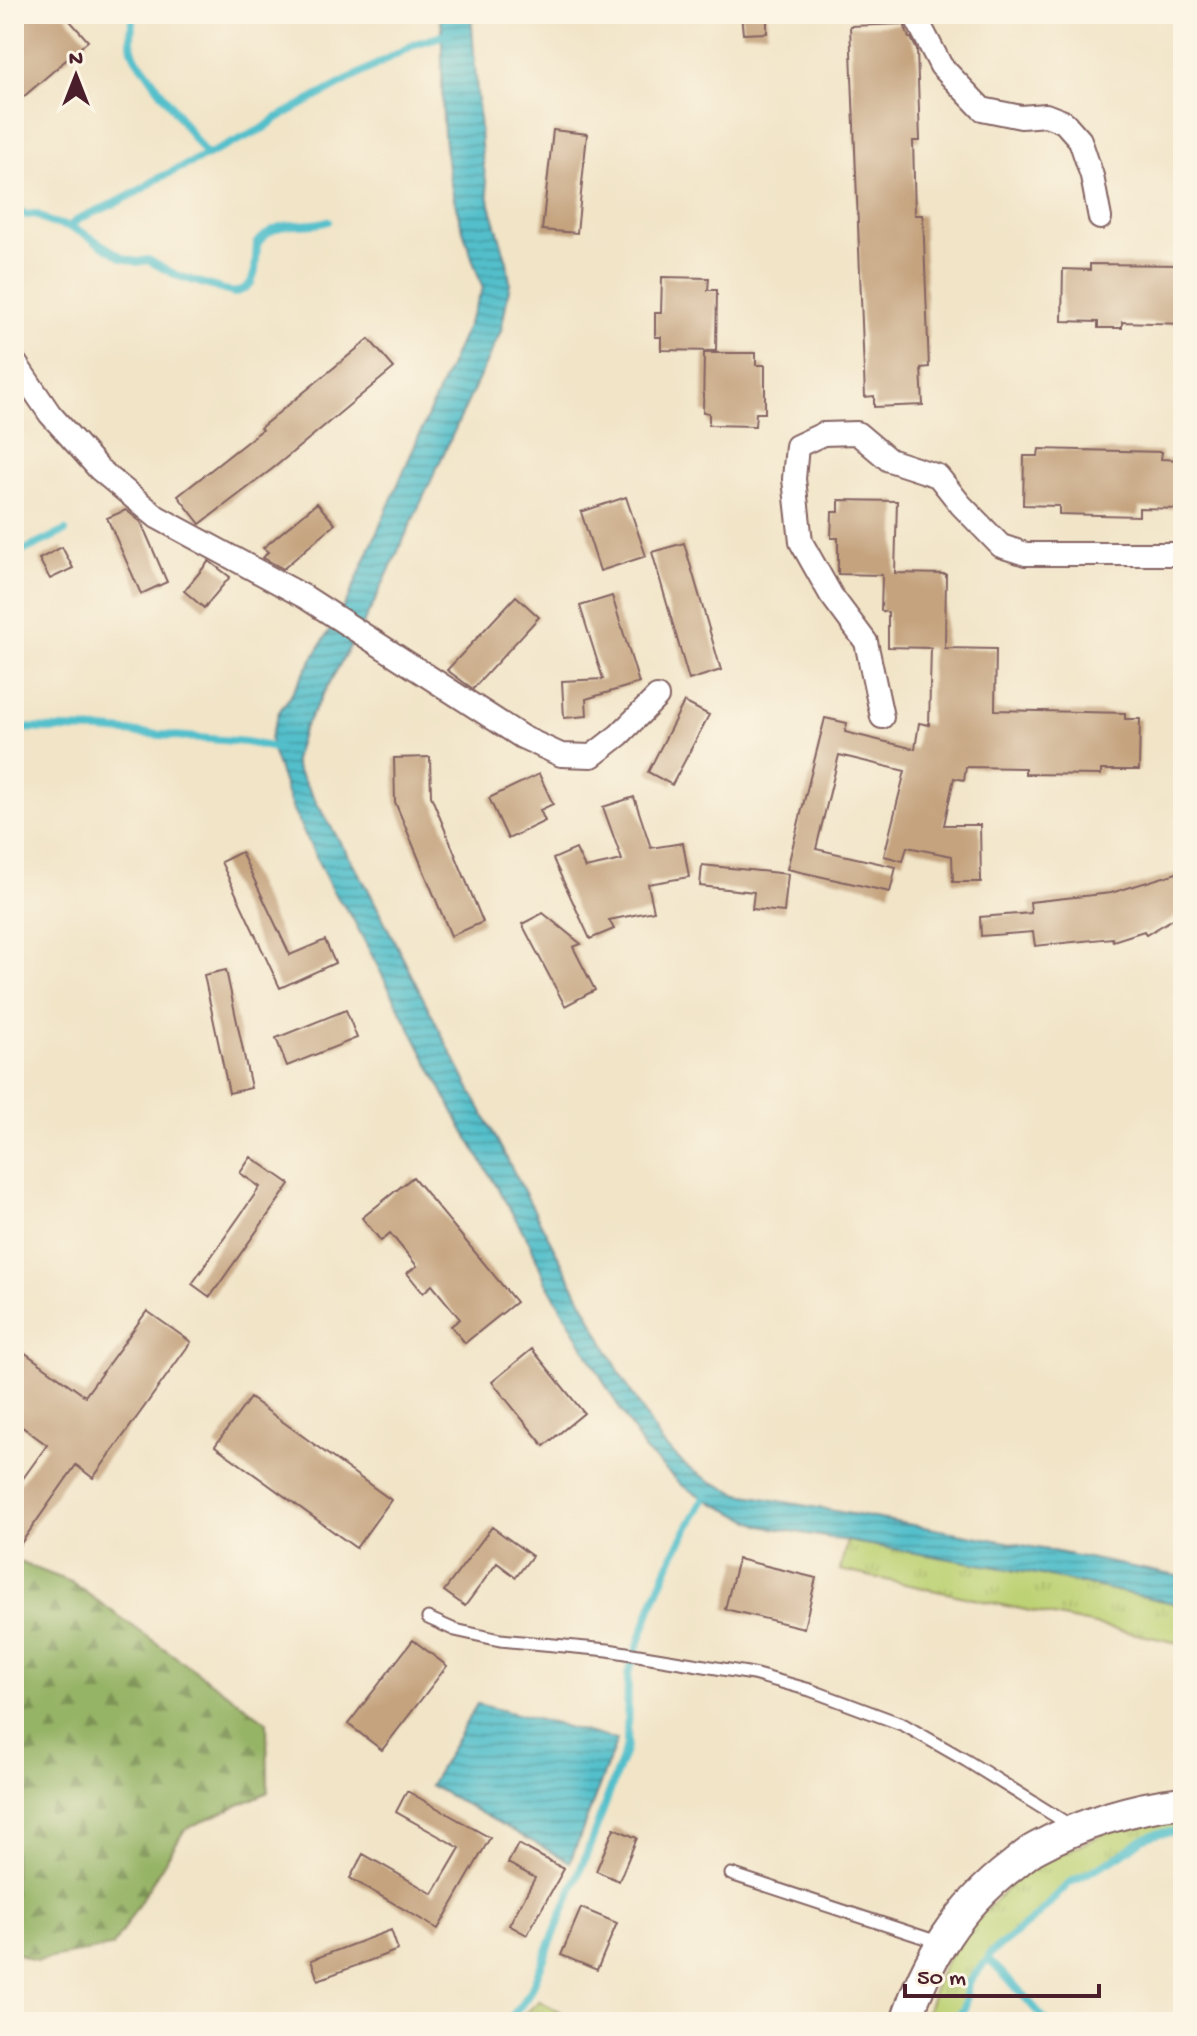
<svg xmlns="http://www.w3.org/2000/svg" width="1197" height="2036" font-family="'Gochi Hand',sans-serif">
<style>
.grass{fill:url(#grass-tufts);stroke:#847850;stroke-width:2}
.forest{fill:url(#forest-firs);stroke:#706a48;stroke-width:2}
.water{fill:url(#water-rules);stroke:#4e6f7b;stroke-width:2}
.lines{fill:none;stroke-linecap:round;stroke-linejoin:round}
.stream{stroke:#52bfcb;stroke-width:8}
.building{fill:#c4a37e}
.lane-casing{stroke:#846462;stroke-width:15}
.street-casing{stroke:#846462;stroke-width:26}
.secondary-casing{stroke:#846462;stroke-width:34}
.lane{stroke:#fff;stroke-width:11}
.street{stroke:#fff;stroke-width:22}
.secondary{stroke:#fff;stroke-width:30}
</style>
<defs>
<pattern id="grass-tufts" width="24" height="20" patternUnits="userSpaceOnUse" patternTransform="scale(2)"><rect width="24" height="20" fill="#bdd275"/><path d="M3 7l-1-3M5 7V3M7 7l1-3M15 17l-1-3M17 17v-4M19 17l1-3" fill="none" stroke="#a4b465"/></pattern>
<pattern id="forest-firs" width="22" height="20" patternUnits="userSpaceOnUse" patternTransform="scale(2)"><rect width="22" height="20" fill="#96b466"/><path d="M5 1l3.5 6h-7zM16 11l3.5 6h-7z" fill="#7c9254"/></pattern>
<pattern id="water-rules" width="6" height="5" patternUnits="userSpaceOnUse" patternTransform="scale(2)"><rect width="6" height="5" fill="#52bfcb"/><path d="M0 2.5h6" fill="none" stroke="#469ba5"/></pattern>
</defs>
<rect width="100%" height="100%" fill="#fcf5e5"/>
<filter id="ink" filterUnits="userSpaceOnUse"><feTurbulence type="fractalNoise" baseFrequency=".0125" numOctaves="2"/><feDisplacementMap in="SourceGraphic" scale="16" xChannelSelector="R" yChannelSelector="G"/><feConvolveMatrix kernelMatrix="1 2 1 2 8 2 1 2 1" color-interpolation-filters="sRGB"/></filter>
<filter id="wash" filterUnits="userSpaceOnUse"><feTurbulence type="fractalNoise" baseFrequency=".006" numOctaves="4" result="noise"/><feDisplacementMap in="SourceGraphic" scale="32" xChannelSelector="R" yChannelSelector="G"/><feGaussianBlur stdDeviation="1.8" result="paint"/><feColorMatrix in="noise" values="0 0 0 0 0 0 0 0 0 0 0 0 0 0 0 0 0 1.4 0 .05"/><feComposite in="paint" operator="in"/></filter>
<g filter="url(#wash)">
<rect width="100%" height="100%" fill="#f1e4c7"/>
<path class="grass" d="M847,1541L1037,1574L1183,1605V1644L840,1570Z
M1170,1819L1183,1821V1829L1158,1831L1141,1837L1119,1853L1068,1881L1037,1914L989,1953L986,1959L966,1981L962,2007L950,2022H923L939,1975L958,1938L1015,1881L1041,1863L1108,1832Z
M539,2001L580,2022H516Z"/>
<path class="forest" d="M14,1560L71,1582L267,1722L268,1792L185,1829L113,1946L36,1961L14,1952Z"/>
<path class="water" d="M439,14H471L482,157L490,205L507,262L510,283L501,331L372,607L303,730L294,760L297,770L367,887L448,1047L622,1377L662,1443L687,1467L712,1482L740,1494L1007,1542L1183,1577V1605L1037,1574L762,1526L711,1502L681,1485L644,1449L608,1389L545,1280L531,1245L461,1126L352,917L332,890L293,810L273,753L270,738L279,712L291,695L348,599L483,289C472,257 460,226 453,194C440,139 442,83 442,27Z
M477,1704L617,1740L570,1862L430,1785Z"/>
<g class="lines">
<path class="stream" d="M133,14C131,38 126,51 145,69L206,155
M14,207L26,215L36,214L49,222L69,227L85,234L123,258L137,262L148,260L178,276L234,293L244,289L251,283L255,271L257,244C261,239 267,233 273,230C289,221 311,228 328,221
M69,227C79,216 91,214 104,208C123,200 141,191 157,179L264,128L277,118L415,44L449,34
M14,555L65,531
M14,728L102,730L246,742L280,749
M988,1959L1015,1986L1047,2022
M508,2022L530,1993L587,1853L627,1745L628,1674L652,1605L673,1555L709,1490
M953,2022L964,2009L968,1983L988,1959L990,1954L1039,1914L1069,1883L1121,1855L1142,1839L1159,1833L1183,1831"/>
</g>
<g id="blocks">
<path class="building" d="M14,14H64L88,41L14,105Z
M741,14H767V33L743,34Z
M904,24L909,38H911L917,50L920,141H913L915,215H923L929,367L921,368L923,405L874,407V396L865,397L850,26Z
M553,130L587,134L577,233L542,230Z
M1090,264L1183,265V324L1122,322V328H1098V322L1062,321L1063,269L1090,270Z
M662,277L709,278L708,290H717L716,351L661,350V337H655V313H661Z
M369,339L394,368L276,466L200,524L178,496L262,430L260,428Z
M704,353H756V365H765V413H756L755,426L709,425V413L703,412Z
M1039,449L1162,452L1161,459L1183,460V509L1139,508V516L1059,514V506L1023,505L1024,456H1038Z
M626,497L646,556L600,571L581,512Z
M839,500L897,501L895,573L946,574L945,648L996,649L995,710L1125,713V719H1140L1139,770H1101V775L1025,774V768L966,767L964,780L954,778L944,825H980L981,882H953L952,856L907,847L903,861L884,856L905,771L839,755L816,849L896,867L890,892L787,869L825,718L847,723L845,732L915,749L919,723L929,725L931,648L888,647V612L881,611L882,575L838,574V538H831L832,512H839Z
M317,503L335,524L283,569L263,558L268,552L263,548Z
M126,510L141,522L167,582L141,594L107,518Z
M684,543L721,670L689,680L652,552Z
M62,547L73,568L50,579L39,559Z
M209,561L230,577L204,608L184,591Z
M516,596L539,617L473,689L447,670Z
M612,596L639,683L586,699L587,716L564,718L562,681L603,679L580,606Z
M684,702L709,715L672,785L648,772Z
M430,757L431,796L483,922L451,936L395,802L394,758Z
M539,774L553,804L540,810L545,821L508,839L489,798Z
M634,797L651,848L683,843L689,877L648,884L654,911L609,920L614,929L590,939L553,859L576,849L585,868L622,860L603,807Z
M241,852L290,955L325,940L335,963L280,988L221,862Z
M702,865L788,874L784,912L752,909L754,892L700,886Z
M1183,871V913L1146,935L1144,931L1113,941L1112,938L1035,946L1033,932L981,936L980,917L1031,913L1030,902L1111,893Z
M543,913L581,944L573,947L595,990L565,1006L522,924Z
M226,970L251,1088L229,1093L204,975Z
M346,1010L357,1038L287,1066L276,1038Z
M251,1157L290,1184L210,1297L192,1284L260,1187L240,1173Z
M413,1177L516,1302L465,1343L451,1326L460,1319L432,1285L423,1293L407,1273L417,1266L390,1233L381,1241L362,1218Z
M147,1311L191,1342L93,1478L76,1465L14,1553V1491L47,1445L14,1421V1345L85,1396Z
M532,1349L584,1413L544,1446L492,1382Z
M250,1398L391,1500L356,1548L215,1446Z
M492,1527L532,1556L516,1577L497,1563L465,1606L444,1591Z
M738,1559L816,1578L804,1628L725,1609Z
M413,1640L447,1666L382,1750L348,1724Z
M407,1791L490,1838L438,1929L350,1878L363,1854L433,1894L460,1848L396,1812Z
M614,1828L637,1838L619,1881L596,1871Z
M518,1844L564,1869L527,1935L509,1925L535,1878L508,1863Z
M581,1908L617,1923L597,1970L561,1955Z
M391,1930L398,1950L318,1980L311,1960Z"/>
</g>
</g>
<g filter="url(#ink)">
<use href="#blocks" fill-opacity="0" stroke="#846462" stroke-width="2"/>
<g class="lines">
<g class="lane-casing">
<path id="lane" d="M428,1618L455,1630L500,1640L608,1650L753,1674L810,1690L904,1725L967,1761L1073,1827
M731,1874L941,1943"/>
</g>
<g class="street-casing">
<path id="street" d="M914,14L941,66L982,109L1021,117L1046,115L1064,122L1080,140L1092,176L1100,218
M14,361L50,414L99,469L157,517L305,597L522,737L561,755L592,756L619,735L657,697
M882,717L866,642L831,595L801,542L794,479L797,446L823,434L857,433L889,460L938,476L961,505L1001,546L1026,554H1183"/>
</g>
<g class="secondary-casing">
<path id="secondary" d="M906,2022C925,1961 960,1905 1012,1866C1020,1860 1028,1852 1036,1848C1082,1823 1132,1808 1183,1802"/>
</g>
<use href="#lane" class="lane"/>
<use href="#street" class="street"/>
<use href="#secondary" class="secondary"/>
</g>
</g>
<rect width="1197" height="2036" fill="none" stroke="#fcf5e5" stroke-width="48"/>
<g transform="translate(76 76)" stroke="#fcf5e5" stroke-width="6" paint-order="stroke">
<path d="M0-6L14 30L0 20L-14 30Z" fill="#4a1f2b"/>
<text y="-12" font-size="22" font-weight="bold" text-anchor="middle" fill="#4a1f2b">N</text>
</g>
<path d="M905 1984v12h194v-12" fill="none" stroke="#4a1f2b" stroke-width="4"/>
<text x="917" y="1984" font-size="24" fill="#4a1f2b" stroke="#fcf5e5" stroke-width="6" paint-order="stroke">50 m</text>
</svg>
